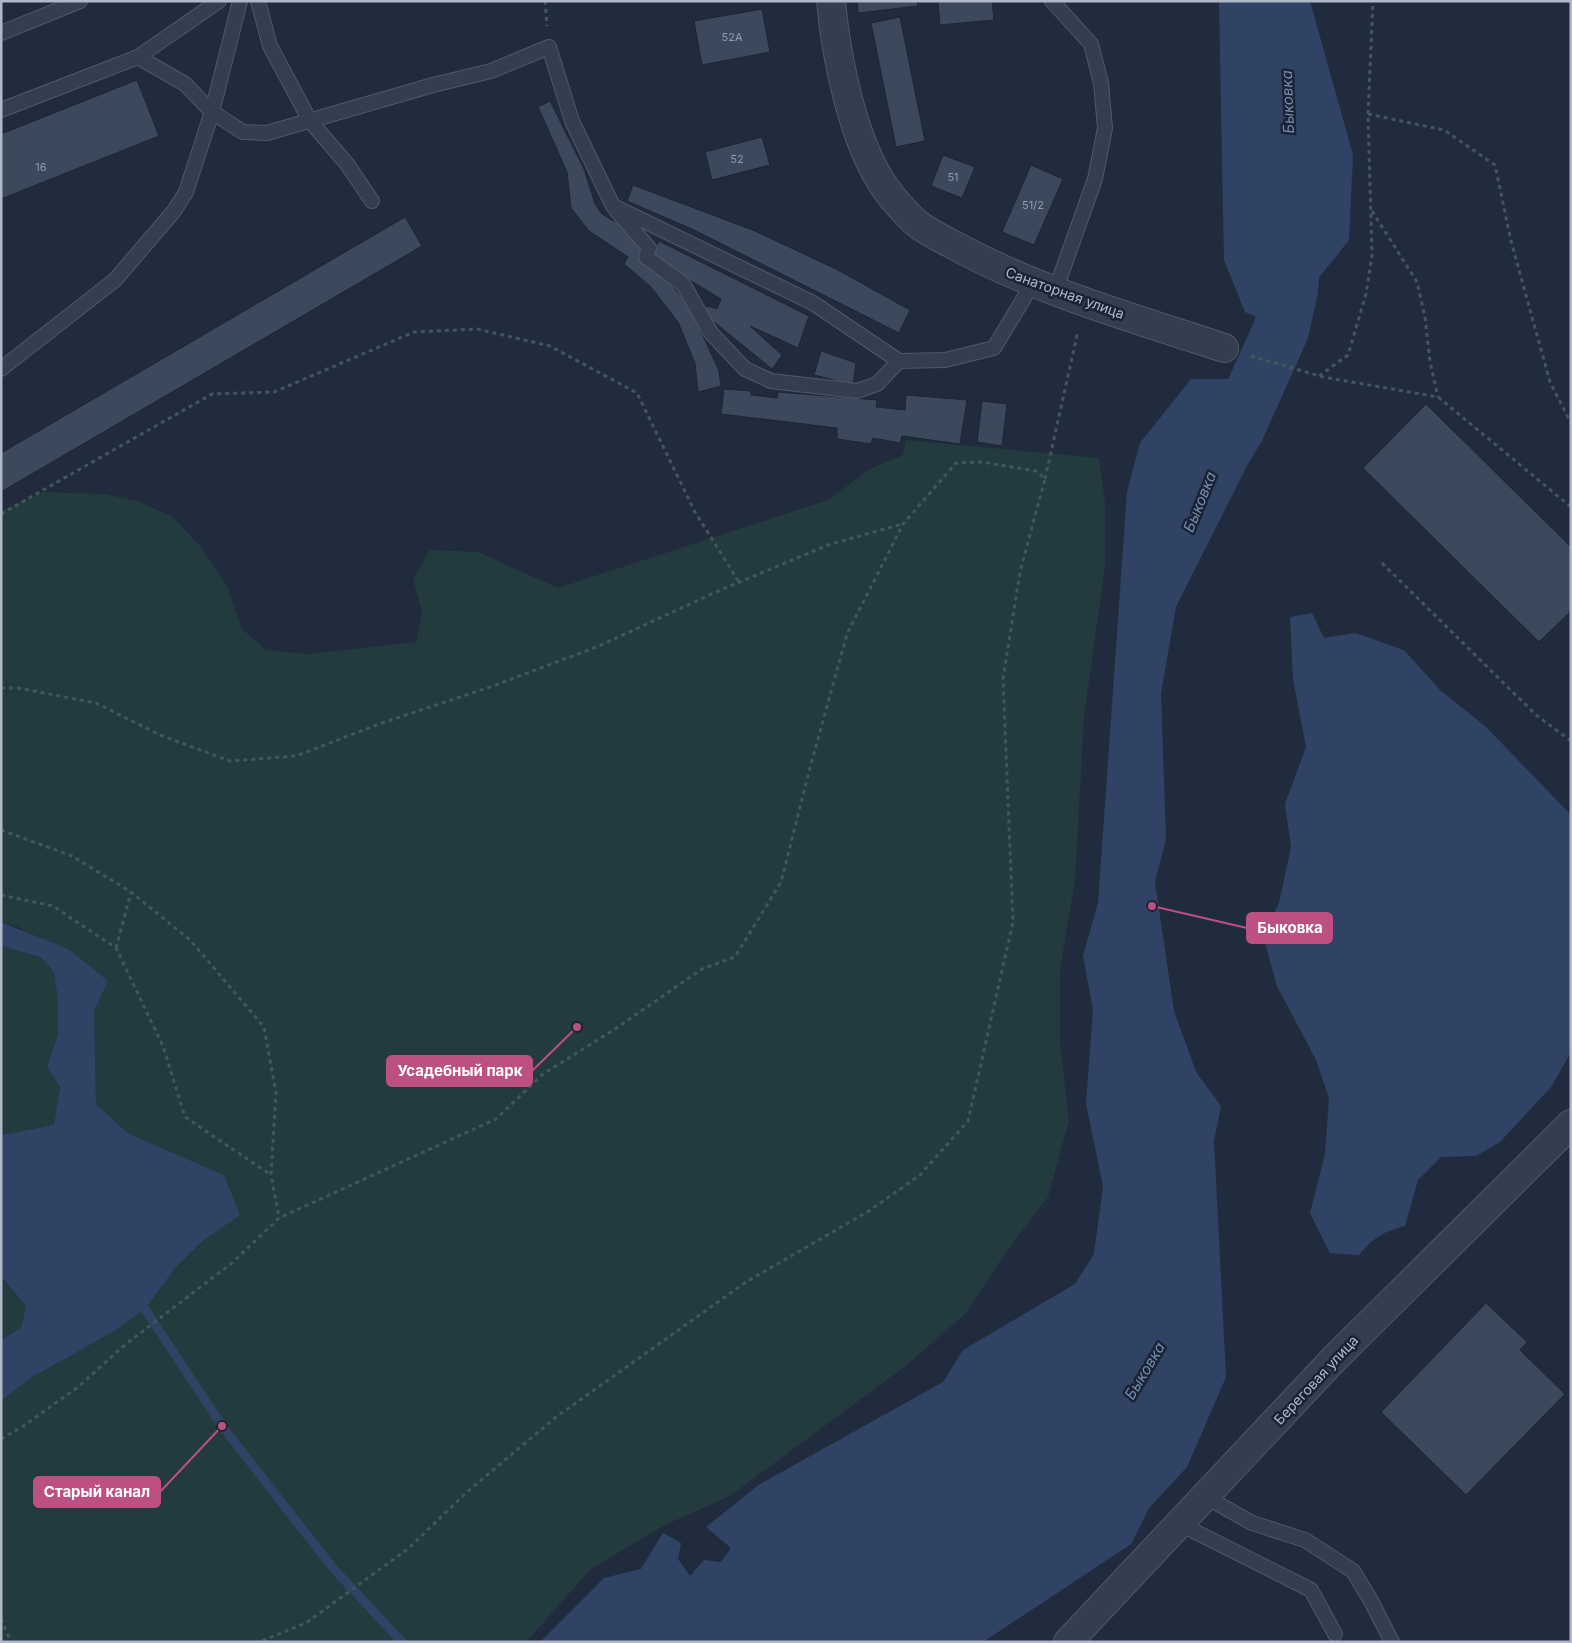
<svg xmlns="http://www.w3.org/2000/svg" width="1572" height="1643" font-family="Inter,sans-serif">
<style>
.green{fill:#233a3f}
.water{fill:#314365}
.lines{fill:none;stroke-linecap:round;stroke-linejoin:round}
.stream{stroke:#314365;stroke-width:9}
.river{stroke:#314365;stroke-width:56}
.building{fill:#3c495d;stroke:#1c2535}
.service-casing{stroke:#505869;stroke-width:16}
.minor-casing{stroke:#505869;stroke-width:30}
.path{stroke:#41575c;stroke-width:3;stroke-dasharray:4 4;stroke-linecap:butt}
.service{stroke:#353e4e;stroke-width:14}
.minor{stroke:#353e4e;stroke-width:28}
.labels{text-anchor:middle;stroke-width:5;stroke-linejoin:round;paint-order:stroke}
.number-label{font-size:11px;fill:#939cae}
.street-label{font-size:14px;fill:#b0b8c9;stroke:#1a2333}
.water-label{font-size:15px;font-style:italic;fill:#758cb4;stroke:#1a2333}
.leader{fill:none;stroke:#bc5082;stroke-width:2}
.callout-dot{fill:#bc5082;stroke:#1a2333;stroke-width:2}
.callout{fill:#bc5082;stroke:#bc5082;stroke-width:2}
.callout-label{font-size:15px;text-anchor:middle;font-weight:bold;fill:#fff}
</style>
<rect width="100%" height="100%" fill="#212b3e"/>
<path class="green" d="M906,440L1099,458L1105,502V567L1084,716L1075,881L1060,969V1043L1069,1121L1048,1197L1004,1255L966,1313L907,1365L730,1496L665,1525L591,1569L526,1642H1V1401L34,1376L111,1333L145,1309L176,1267L204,1240L239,1215L224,1175L129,1134L96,1104L94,1011L108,981L18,927L1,922V511L43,492L104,494L137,501L172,516L200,546L227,586L242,629L266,650L307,654L416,642L422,612L413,579L430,550L478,552L558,588L828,500L870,469L903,455Z
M1,946L41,957L54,972L58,1001V1034L47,1067L60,1086L54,1125L1,1135Z
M1,1276L26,1306L21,1328L1,1340Z"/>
<path class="water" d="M1219,1H1310L1353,155L1349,240L1314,284L1265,321L1245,312L1224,260Z
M1191,379H1234L1261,396L1270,420L1176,607L1161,693L1166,839L1155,882L1174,1011L1196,1072L1221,1106L1214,1141L1226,1377L1187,1467L1149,1508L1131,1544L983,1642H540L604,1578L641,1569L663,1533L681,1543L678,1559L690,1576L704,1560L721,1562L731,1548L706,1527L760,1484L943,1382L963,1350L1075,1284L1094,1254L1103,1186L1086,1104L1093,1010L1083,956L1098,903L1127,492L1140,443Z
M1312,613L1324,638L1355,633L1404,650L1440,690L1486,727L1571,815V1052L1551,1087L1500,1142L1476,1156L1441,1157L1418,1180L1405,1226C1383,1232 1374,1237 1359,1255L1330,1253L1310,1213L1325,1154L1329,1098L1316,1060L1277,986L1263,936L1279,903L1291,847L1285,804L1306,747L1293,679L1290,617Z
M1,922L68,949L108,981L94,1011L96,1104L129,1134L224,1175L240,1215L204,1240L176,1267L145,1309L111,1333L34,1376L1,1401V1340L21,1328L26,1306L1,1276V1135L54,1125L60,1087L47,1067L58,1034V1001L54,972L41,957L1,946Z"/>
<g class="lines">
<path class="stream" d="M145,1309L222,1426L332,1567L402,1642"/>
<path class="river" d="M1218,459L1237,428L1281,330L1290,290L1295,227"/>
</g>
<path class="building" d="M857,1H917L918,6L858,13Z
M938,1H992L994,20L940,25Z
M762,9L770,52L702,65L694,21Z
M900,17L925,141L896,147L871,23Z
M137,80L159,136L1,199V134Z
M550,101L584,169L595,204L602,214L626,228L690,307L719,371L721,386L698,392L695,363L678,322L651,287L624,264L628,257L589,231L571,208L567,172L538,107Z
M762,137L770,165L712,180L705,152Z
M943,155L975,167L962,198L931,186Z
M1031,165L1063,179L1034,245L1002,232Z
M633,185L755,231L836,269L910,310L899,333L692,229L627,201Z
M405,217L422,246L1,492V453Z
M659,241L809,316L798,348L750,326L782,355L772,369L703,313L707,306L717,309L721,299L650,256Z
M821,351L856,363L853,385L814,375Z
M724,389L751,391V395L777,398L778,392L877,400L876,407L905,410L906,395L967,400L960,444L902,436L900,443L873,438L871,444L837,439V428L721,414Z
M982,401L1007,404L1002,446L977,442Z
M1426,404L1571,547V611L1539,642L1363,468Z
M1486,1303L1527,1342L1520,1350L1565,1394L1466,1495L1381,1412Z"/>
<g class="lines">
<g class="service-casing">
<path id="service" d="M258,1L270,46L310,121L347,164L372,201
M1052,1L1091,44L1101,83L1105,128L1095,179L1058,283
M1,33L80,1
M138,57L185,84L212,112L243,132L267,133L433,85L491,71L549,47L572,121L613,206L813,303L899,361L945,360L994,348L1033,283
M1,110L138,57L219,1
M616,210L649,248L646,257L683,284L711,333L745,369L771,381L857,391L877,384L899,361
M1,369L115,280L174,211L186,192L212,112L240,1
M1206,1497L1252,1523L1305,1540L1353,1571L1370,1599L1392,1642
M1180,1524L1311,1590L1335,1634"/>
</g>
<g class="minor-casing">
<path id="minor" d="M831,1C836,57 853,143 886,189C893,199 904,211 913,220C927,233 949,242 965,251C1047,294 1137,319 1224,348
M1068,1642L1334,1359L1571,1124"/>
</g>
<path class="path" d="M545,1L547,26
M1368,114L1444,130L1495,165L1511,241L1550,382L1571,423
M1372,211L1417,282L1425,317L1430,362L1438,397
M1251,356L1323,377L1438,397L1571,507
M1319,376L1348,355L1366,294L1372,255L1368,114L1373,1
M1045,479L1078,331
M1,514L212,394L274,392L414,332L477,329L550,346L637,393L695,512L739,582
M1382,563L1536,715L1571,741
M1,688H18L96,703L160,735L230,761L296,756L382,723L493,686L599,646L716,592L828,545L902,524
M1,830L72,856L131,892L190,940L264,1027L276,1093L271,1175L279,1218
M1,895L53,906L116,948L163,1046L185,1117L271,1175
M116,948L131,892
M1,1439L25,1425L78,1387L126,1344L232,1263L279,1218L496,1119L543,1074L615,1029L702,969L735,957L781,882L811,764L847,634L903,524L956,463L982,462L1036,471L1045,479L1020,572L1003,679L1013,922L968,1121L920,1175L869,1211L746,1282L556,1417L467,1492L409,1548L306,1623L259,1642
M1,1619L11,1642"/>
<use href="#service" class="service"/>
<use href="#minor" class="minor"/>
</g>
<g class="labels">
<g class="number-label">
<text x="732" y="41">52А</text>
<text x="737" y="163">52</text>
<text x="41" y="171">16</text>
<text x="953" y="181">51</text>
<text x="1033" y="209">51/2</text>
</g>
<g class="street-label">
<text transform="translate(1065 293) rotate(20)" y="5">Санаторная улица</text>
<text transform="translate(1316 1380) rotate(-47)" y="5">Береговая улица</text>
</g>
<g class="water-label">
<text transform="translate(1288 102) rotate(-92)" y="5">Быковка</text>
<text transform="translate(1200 502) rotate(-68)" y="5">Быковка</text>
<text transform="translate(1145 1371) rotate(-59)" y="5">Быковка</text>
</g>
</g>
<path class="leader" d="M1152 906L1247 928M577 1027L532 1071M222 1426L160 1492"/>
<g class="callout-dot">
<circle cx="1152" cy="906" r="5"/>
<circle cx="577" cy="1027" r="5"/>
<circle cx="222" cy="1426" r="5"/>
</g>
<g class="callout">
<rect x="1247" y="913" width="85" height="30" rx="5"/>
<rect x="387" y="1056" width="145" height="30" rx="5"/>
<rect x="34" y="1477" width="126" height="30" rx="5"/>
</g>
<g class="callout-label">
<text x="1290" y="933">Быковка</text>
<text x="460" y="1076">Усадебный парк</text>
<text x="97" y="1497">Старый канал</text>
</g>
<rect width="1572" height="1643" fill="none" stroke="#b0b8c9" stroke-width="5"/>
</svg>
